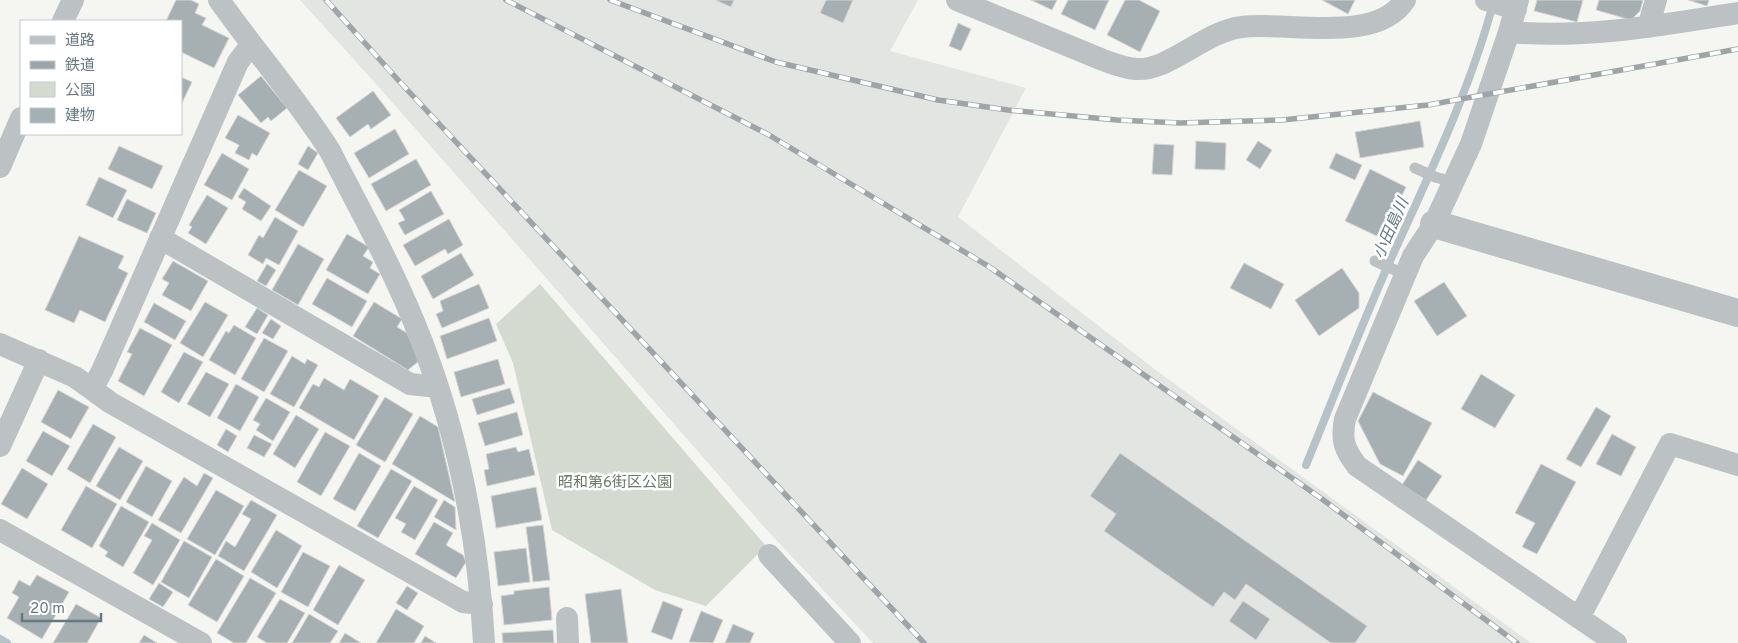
<svg xmlns="http://www.w3.org/2000/svg" width="1738" height="643" font-family="Overpass,'Noto Sans JP',sans-serif">
<style>
.built{fill:#e3e5e3}
.green{fill:#d5dad1}
.lines{fill:none;stroke-linecap:round;stroke-linejoin:round}
.stream{stroke:#b5c3c6;stroke-width:8}
.building{fill:#a6afb2;stroke:#d7d6d4}
.service{stroke:#bcc1c3;stroke-width:11}
.minor{stroke:#bcc1c3;stroke-width:22}
.tertiary{stroke:#bcc1c3;stroke-width:28}
.rail-casing{stroke:#9ea5a9;stroke-width:5.5}
.rail{stroke:#fff;stroke-width:4;stroke-dasharray:11;stroke-linecap:butt}
.labels{text-anchor:middle;stroke-width:5;stroke-linejoin:round;paint-order:stroke}
.park-label{font-size:15px;fill:#6b7964;stroke:#fff}
.water-label{font-size:16px;font-style:italic;fill:#617a7f;stroke:#fff}
</style>
<rect width="100%" height="100%" fill="#f5f5f2"/>
<path class="built" d="M300,0H918L890,51L1026,88L958,217L1157,371L1531,643H873L765,528L377,85Z"/>
<path class="green" d="M540,284L766,546L706,606L655,590L552,530L513,363L496,324Z"/>
<g class="lines">
<path class="stream" d="M1306,465C1334,397 1360,328 1390,261C1428,177 1469,93 1493,4
M0,639L7,643"/>
</g>
<path class="building" d="M176,0H191L199,4L195,13L206,18L202,25L229,38L214,68L181,52V21H166Z
M715,0H734L731,7Z
M826,0H853L843,23L820,13Z
M1031,0H1057L1052,10Z
M1068,0H1109L1095,30L1061,14Z
M1125,0H1139L1160,11L1140,52L1107,35Z
M1322,0H1355L1348,14Z
M1537,0H1583L1577,22L1534,11Z
M1599,0H1643L1640,11L1631,20L1596,10Z
M1688,0H1709L1707,6Z
M958,23L971,29L961,51L949,46Z
M261,76L287,108L271,121L268,117L261,123L238,95Z
M181,77L192,82L181,105Z
M373,91L391,115L371,129L368,124L350,137L336,118Z
M238,115L270,133L257,156L252,153L249,160L235,153L239,145L225,138Z
M1420,121L1424,147L1360,158L1355,132Z
M395,129L409,154L369,178L354,153Z
M1196,141L1226,143L1225,170L1195,169Z
M1258,141L1272,150L1260,169L1246,160Z
M1154,144L1174,145L1172,175L1152,174Z
M119,146L163,166L152,189L108,169Z
M308,146L318,153L308,170L298,164Z
M222,153L249,169L232,200L204,185Z
M1336,153L1362,165L1355,180L1329,168Z
M416,159L431,185L386,211L371,184Z
M1370,169L1406,187L1381,238L1345,221Z
M299,170L327,186L303,227L275,210Z
M99,177L127,190L113,218L86,205Z
M244,188L271,206L261,221L242,209L246,202L238,197Z
M431,191L444,214L405,235L398,223L405,220L399,210Z
M207,195L228,208L206,244L188,233L192,227L189,225Z
M127,199L156,213L147,233L117,220Z
M275,217L298,231L279,265L266,258L263,264L248,255L259,235L263,238Z
M449,219L463,245L448,254L445,249L415,266L403,245Z
M347,234L369,247L363,256L373,262L370,268L380,274L368,294L326,270Z
M79,236L124,256L118,268L128,273L105,322L80,310L74,323L45,310Z
M298,244L324,259L298,305L272,290Z
M461,253L474,275L433,299L421,276Z
M173,261L208,281L191,311L162,295L169,283L162,279Z
M1244,263L1284,284L1271,309L1230,288Z
M267,264L276,270L266,286L257,281Z
M1342,268L1359,293V308L1319,336L1295,300Z
M327,278L367,301L352,327L312,304Z
M1444,282L1467,316L1437,336L1414,301Z
M479,284L489,308L442,328L436,314L443,311L440,301Z
M205,302L228,315L203,357L180,343Z
M374,302L402,319L397,327L407,333L419,361L408,370L353,336Z
M154,303L186,321L175,340L144,322Z
M257,308L268,315L257,334L245,327Z
M489,318L497,341L447,359L440,336Z
M271,319L281,326L273,339L262,333Z
M234,325L256,338L235,375L209,360L226,331L229,333Z
M140,328L172,345L144,396L118,381L132,354L127,352Z
M264,338L288,351L264,392L241,379Z
M184,352L203,362L179,403L161,392Z
M292,356L305,364L307,359L318,365L294,407L270,394Z
M498,359L505,384L461,397L454,372Z
M206,372L229,384L210,417L187,404Z
M1481,374L1515,395L1495,428L1461,409Z
M324,378L344,390L350,379L379,396L354,440L299,408L313,384L319,387Z
M236,384L259,397L240,431L217,418Z
M510,388L515,403L477,415L472,399Z
M58,390L89,407L71,439L41,422Z
M1373,392L1432,423L1403,476L1380,464L1358,421Z
M385,397L413,414L385,462L356,445Z
M266,398L290,412L273,441L256,430L260,424L253,420Z
M1596,407L1611,416L1581,467L1566,459Z
M517,412L523,435L485,446L478,423Z
M296,415L319,429L295,468L273,454Z
M420,416L438,427L455,502L392,464Z
M93,424L116,437L90,483L67,469Z
M226,429L237,436L228,452L217,445Z
M43,431L70,446L52,476L26,461Z
M325,432L350,446L321,496L297,482Z
M1612,434L1636,447L1621,476L1596,464Z
M254,435L272,444L264,457L247,448Z
M119,447L143,461L120,500L96,486Z
M516,447L518,452L529,449L535,475L487,486L484,470L489,469L486,454Z
M359,453L381,466L355,511L333,499Z
M1120,453L1367,626L1355,643H1331L1246,584L1235,600L1224,592L1213,607L1104,531L1116,514L1090,496Z
M1418,460L1442,476L1426,500L1402,485Z
M1541,464L1576,482L1537,554L1522,547L1535,523L1515,513Z
M146,466L172,481L152,517L126,502Z
M22,468L48,484L27,519L1,504Z
M391,469L412,481L378,538L357,526Z
M204,473L213,478L181,533L158,520L184,477L197,486Z
M86,486L117,504L92,548L61,530Z
M414,486L438,500L415,540L401,532L406,524L395,518Z
M536,487L542,520L496,528L491,496Z
M216,490L244,506L215,555L187,539Z
M251,500L277,515L244,571L218,556L226,541L235,547L251,519L242,514Z
M444,500L455,507L456,530L434,517Z
M121,506L149,522L123,567L105,556L108,552L99,546Z
M434,522L453,533L446,545L463,555L466,562L456,578L415,554Z
M152,523L180,540L153,585L133,573L152,540L144,536Z
M543,525L550,580L533,582L526,527Z
M276,530L302,546L277,588L251,572Z
M184,541L212,557L189,598L161,582Z
M526,548L530,582L498,586L494,552Z
M303,552L330,566L308,607L281,592Z
M216,559L244,576L217,622L188,605Z
M339,565L365,580L338,625L313,610Z
M37,575L69,592L42,639L7,618L19,597L12,593L19,580L30,586Z
M250,578L276,593L246,643H234L217,633Z
M159,583L173,592L163,607L149,599Z
M407,586L418,593L407,610L396,603Z
M549,587L552,620L504,625L501,596L514,594V591Z
M621,589L628,643H591L585,594Z
M280,599L305,613L287,643H267L257,637Z
M663,601L683,609L672,640L651,632Z
M1243,601L1270,619L1256,640L1229,621Z
M76,604L101,618L87,643H53Z
M396,609L424,626L414,643H376Z
M701,611L723,620L713,643L689,642Z
M309,614L338,631L330,643H292Z
M733,624L754,633L750,643H725Z
M553,630L554,643H503L502,633Z
M345,633L361,643H339Z
M144,635L157,643H139Z
M425,636L436,643H421Z"/>
<g class="lines">
<path class="service" d="M1415,168L1435,177L1453,182
M1375,261L1406,275"/>
<path class="minor" d="M219,0C255,51 297,99 330,151C359,208 390,263 414,322C456,423 478,534 484,643
M957,0L1103,60C1114,64 1124,68 1136,69C1170,71 1205,31 1242,27C1287,21 1376,45 1405,0
M1486,0L1516,9
M1518,0L1509,32L1471,144L1434,224L1413,256L1345,419C1341,440 1344,449 1357,466L1616,643
M63,21L73,0
M1648,27L1656,0
M1509,32C1586,39 1663,25 1738,13
M0,167L21,118
M160,238L410,384L438,387
M0,344L75,377L111,403L463,602L482,604
M92,389L102,371L238,62L251,45
M0,446L39,360
M0,530L201,643
M769,555L850,643
M567,618L568,643
M1579,618L1670,444L1738,465"/>
<path class="tertiary" d="M1434,224L1738,313"/>
<g class="rail-casing">
<path id="rail" d="M326,0L399,81L924,643
M506,0L769,135L988,266L1322,499L1517,643
M610,0L776,62L938,100L1008,110L1117,120L1180,123L1282,120L1428,105L1738,49"/>
</g>
<use href="#rail" class="rail"/>
</g>
<g class="labels">
<g class="park-label">
<text x="615" y="487">昭和第6街区公園</text>
</g>
<g class="water-label">
<text transform="translate(1390 228) rotate(-66)" y="6">小田島川</text>
</g>
</g>
<rect x="20" y="20" width="162" height="115" fill="#ffffff" stroke="#c2c9cd"/>
<rect x="30" y="36" width="25" height="8" fill="#bcc1c3" stroke="#c2c9cd"/>
<text x="65" y="45" font-size="15" fill="#667881">道路</text>
<rect x="30" y="61" width="25" height="8" fill="#9ea5a9" stroke="#c2c9cd"/>
<text x="65" y="70" font-size="15" fill="#667881">鉄道</text>
<rect x="30" y="82" width="25" height="15" fill="#d5dad1" stroke="#c2c9cd"/>
<text x="65" y="95" font-size="15" fill="#667881">公園</text>
<rect x="30" y="108" width="25" height="15" fill="#a6afb2" stroke="#c2c9cd"/>
<text x="65" y="120" font-size="15" fill="#667881">建物</text>
<path d="M22 613v8h79v-8" fill="none" stroke="#667881" stroke-width="2.5"/>
<text x="30" y="613" font-size="15" fill="#667881" stroke="#ffffff" stroke-width="4" paint-order="stroke">20 m</text>
</svg>
